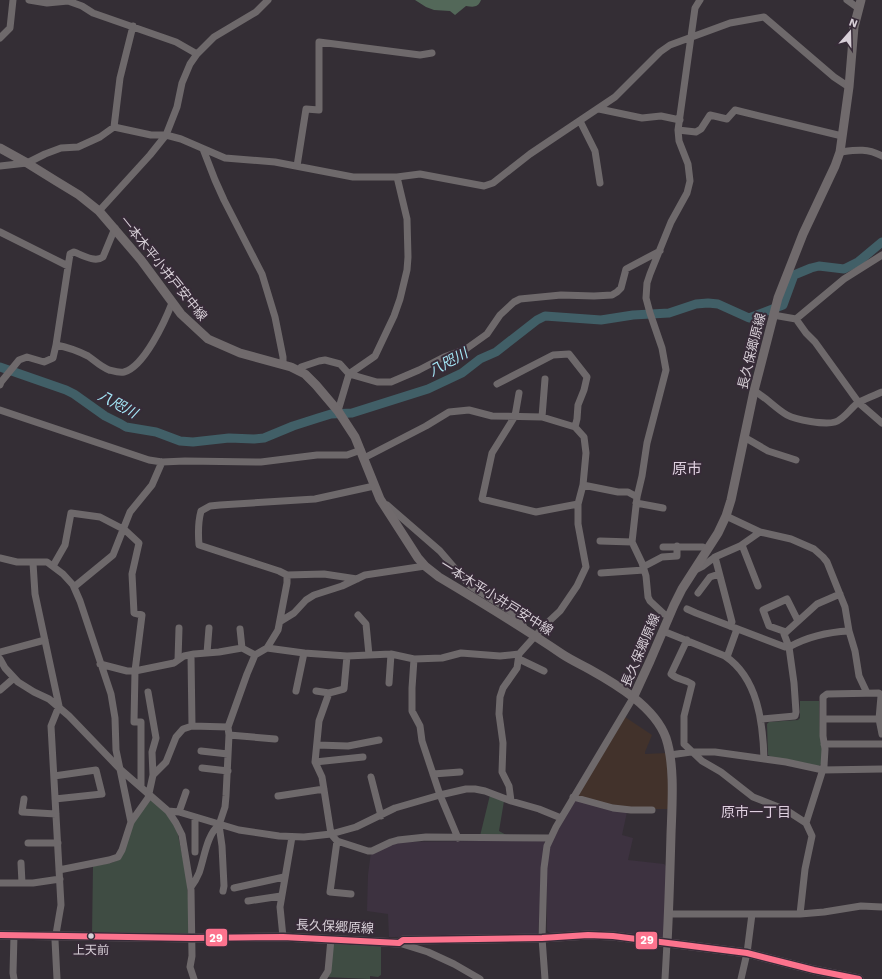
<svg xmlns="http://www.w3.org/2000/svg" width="882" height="979" font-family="'Work Sans','Noto Sans JP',sans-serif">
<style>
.education{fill:#3d3240}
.medical{fill:#42322b}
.green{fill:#3f4c43}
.forest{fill:#536859}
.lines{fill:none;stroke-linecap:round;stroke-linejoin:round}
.river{stroke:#415f67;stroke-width:9}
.minor{stroke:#6e696b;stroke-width:7}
.major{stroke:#706a6c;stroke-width:9}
.bus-1-casing{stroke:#372b38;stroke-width:9}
.bus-1{stroke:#fc738d;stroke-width:6}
.bus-dot{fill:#d7cfd7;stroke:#372b38;stroke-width:1.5}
.labels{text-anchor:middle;stroke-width:4;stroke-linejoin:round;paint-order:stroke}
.bus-label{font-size:12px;fill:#d7cfd7;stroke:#372b38}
.street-label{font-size:13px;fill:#d7cfd7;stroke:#372b38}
.water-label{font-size:14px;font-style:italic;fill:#a5e9f8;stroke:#372b38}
.neighbourhood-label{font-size:14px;fill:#dfd0e0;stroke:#372b38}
.quarter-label{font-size:15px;fill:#dfd0e0;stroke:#372b38}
.line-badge{stroke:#372b38;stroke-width:1.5}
.badge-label{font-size:11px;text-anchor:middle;font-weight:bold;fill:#fff}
</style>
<rect width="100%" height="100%" fill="#342e35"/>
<path class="education" d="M575,800L627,812L622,835L633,838L628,860L664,864L667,867L664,940L551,935L547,930V868L549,847Z
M544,840L545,843L538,933L535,936L389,937L388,914L367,911L368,875L371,852L390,845L402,842Z"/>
<path class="medical" d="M625,717L652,735L645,752V754L667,753L669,809H632L577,797Z"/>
<path class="green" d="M800,701H819L820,737L823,750L821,764L819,766L771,757L768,755L767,724L769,722L798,720L800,718Z
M490,795L504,801L499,831L508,836H480Z
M153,800L166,813L177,830L187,879L190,936L92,935L93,866L111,863L116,861L134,822L150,801Z
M333,943L365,945L381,947V975L378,977L370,976V979L326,977Z"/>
<path class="forest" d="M415,0H481C478,8 473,7 466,6L455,15L450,11L434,10L426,7Z"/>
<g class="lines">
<path class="river" d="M0,367L66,390L74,394L105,416L121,424L126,427L156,432L180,441L193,442L229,438L254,439L264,438L293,426L318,418L331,414L352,413L428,389L462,373L480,359L496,352L537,320L545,316L601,320L633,315L669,313L696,304L708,303L718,304L749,318L783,305L794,275L811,268L819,266L844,269L858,262L882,242"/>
<path class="minor" d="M29,0L47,3L68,1L82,6L93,13L176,42L197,54
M847,0L858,8
M0,38L10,28L13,0
M599,109L642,118L661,116L680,120
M580,121L595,151L600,183
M114,127L151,135H166L181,139L225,158L275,162L353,177H397L420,174L484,186L493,183L530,154L615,97L660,52L670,45L730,23L764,17L834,77L849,87
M678,130L696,132L701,129L710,115L727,119L735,110L842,136
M203,149L215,180L224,200L262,274L275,317L283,357V365
M840,152C856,150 867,148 882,156
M0,166L27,163L45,154L61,148L78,147L100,137L114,127L120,78L133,26
M297,166L306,109L319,110V42L420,55L432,53
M99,211L150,155L166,135L177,107L182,83L190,64L197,54L214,37L256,12L268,0
M0,232L68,266
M773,315L796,319L806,333L815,342L859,403L882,423
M796,319L844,279L882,255
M56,345C67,347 78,351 88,356C95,361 101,367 109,370C113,371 119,373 124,372C144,367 165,321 172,303
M298,371L301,367L319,361L325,360L340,364L349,374L377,382H391L419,370L444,357L466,349L487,334L500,315L514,302L520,299L561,295L594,296L612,295L617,292L621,288L626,269L660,251
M497,384L553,355L569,354L587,377L584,390L578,405L577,419L575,427
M0,385L1,382L19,360L27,357L44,362L53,358L56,345L70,254L74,252C82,255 95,263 103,257L115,228
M754,391C766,397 775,408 787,415C796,420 825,425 835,422C845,419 851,407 859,402C867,398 875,395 882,392
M519,393L515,416L492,453L482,499L536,512L578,504
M0,410L149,460L162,462L185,461L261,462L317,455H347L361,450
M338,411L349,374L375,356L394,316L400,299L407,270L408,257L407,219L397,177
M542,417L545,379
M744,437L768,451L796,460
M364,458L426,426L449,412L469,410L492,416L542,417L575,427L584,437L586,453L583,485L578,504V524L586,567L577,586L560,611L545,625L519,654L517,668L503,688L500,697L499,714L503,743L502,772L509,786L511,801
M583,485L618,492H628L637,497
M636,503L663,508
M387,505L440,551L470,586L506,608L521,620L524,628
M726,516L760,532
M600,541L632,542
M742,545L758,586
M663,547H703L707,550
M715,557L732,622L730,626
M0,558L17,562H47L63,574L73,585L80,601L111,694L115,718L116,750L131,822
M33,563L35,594L59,706L51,726L61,905L55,940L57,979
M53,566L65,545L71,513L100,517L125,530L139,543L132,574L134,613L142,615L135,671L134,722H141V787
M643,567L662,557L677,556V546
M695,570L703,566L715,557L740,546L760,532L791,539L814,549L823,557L827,562L845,607L849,631L855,651L859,676L867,693
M601,573L644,570
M287,575L324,574L357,579
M74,587L113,555L130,512L152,485L162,462
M698,593L710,577L719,574
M687,609L696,613L785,647H789
M358,615L366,624L369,655
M669,616L664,614L650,601L648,597L646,576L642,563L632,542L637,497L642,476L647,443L666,370L662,348L650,313L646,298L647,283L650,274L671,222L687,193L690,181L688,164L679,141L678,130L695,8L700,0
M281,621L294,613L306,600L314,595L342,586L365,575L425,566
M240,629L242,648
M663,631L725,656C758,678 763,723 764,759
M786,632L769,626L763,610L787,599L798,621
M687,640L671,674C679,681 684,678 692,684L684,716V744L702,761L721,772L753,797L786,810L806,823L812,836L805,869L800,914
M789,647L784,634L817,604L840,594
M267,648L304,653L347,656L391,654L414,659L442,658L461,653L500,656L519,654
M0,652L45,640
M207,653L209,628
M191,655L192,726
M727,657L737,629
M0,659L5,668L18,682L34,692L49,699L69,716L121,770L168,811L176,823L182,835L191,890L192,956L190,967L194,979
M414,659L412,688V711L420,726L422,741L440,795L458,838
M519,659L544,671
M178,660L179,628
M100,664L127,671H135L174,663L184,656L194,654L219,652L242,648L255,655
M389,683L391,654
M0,690L14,678
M296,691L304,653
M316,691L329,693L344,689L347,656
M148,692L156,738L152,752L153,775
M329,693L319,721L315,762L322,777L331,834L337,841L368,851H372L391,842L398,840L426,837L550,838
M761,719L795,716L796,712L794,683L789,647C807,637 828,632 849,631
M823,719H879
M229,735L275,739
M824,744H882
M317,745L348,746L379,740
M201,751L228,754
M670,755L691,752H715L786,762L823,770L882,769
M315,762L363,757
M202,768L228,771
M433,774L460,772
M54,776L96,770L102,794L55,799
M371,777L381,816
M278,796L324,789
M573,797L613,808L631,810H652
M24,799L22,812L56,814
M168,811L179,812L239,830L279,836L304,837L331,834L356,827L395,808L440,795L466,789H475L485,791L511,801L539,809L561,818
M179,812L186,792
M806,823L824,766L825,749L823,736V697L827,694L879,693L881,696L879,719L882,734
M337,841L330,892L351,894
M28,843H58
M195,852V817
M21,863L22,883
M59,870L109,860L118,857L122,850L131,822L148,798L153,775L166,762L176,737L183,729L192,726L228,727
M0,883H33L60,879
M191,887C194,883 197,878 199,873C204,859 207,834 219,825
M234,888L284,877
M223,891L224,886L222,846L219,825L225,807L226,796L229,735L228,727L247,674L255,655L267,648L278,630L287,583V575L279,571L199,545C198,533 198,522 201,511L210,506L220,505L315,499L374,486
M248,901L281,896
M669,914H800L824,912L861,906L882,907
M14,935L13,973L14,979
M283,937L280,907L292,837
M399,943L428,952L454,964L480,979
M323,979L328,971L331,939
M545,979L542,938L544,868L547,846L556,827L633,698
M665,979L667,943
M741,979L747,953L752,914"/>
<path class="major" d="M0,148L27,163L56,181L79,195L99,211L141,260L181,314L208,339L240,353L291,367L305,374L316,385L338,411L355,437L380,499L418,558L425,566L439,577C481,602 522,627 562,654C571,660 580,664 589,669C616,684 655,707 666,738C675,765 672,805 671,834C670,870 669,907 667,943
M633,698L650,661L674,605L682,589L718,533L726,516L731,500L754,391L778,298L803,234L835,166L840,152L849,87L854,27L861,0
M0,935L192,938L283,937L399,943L403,940H410L542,938L588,935L613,936L747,953L814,970L859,979"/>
<g class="bus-1-casing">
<path id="bus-1" d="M0,935L192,938L283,937L399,943L403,940H410L542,938L588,935L613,936L747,953L814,970L859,979"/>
</g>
<use href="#bus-1" class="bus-1"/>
</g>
<circle class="bus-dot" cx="91" cy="936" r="3.5"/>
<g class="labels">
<g class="bus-label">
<text x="91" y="954">上天前</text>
</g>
<g class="street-label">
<text transform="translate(164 268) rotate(51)" y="5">一本木平小井戸安中線</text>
<text transform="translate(751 351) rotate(-76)" y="5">長久保郷原線</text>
<text transform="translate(497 597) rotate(32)" y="5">一本木平小井戸安中線</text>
<text transform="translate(640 650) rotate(-67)" y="5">長久保郷原線</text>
<text transform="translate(335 926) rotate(3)" y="5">長久保郷原線</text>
</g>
<g class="water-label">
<text transform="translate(448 362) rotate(-29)" y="5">八咫川</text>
<text transform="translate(118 404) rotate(28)" y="5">八咫川</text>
</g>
<g class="neighbourhood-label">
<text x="756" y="817">原市一丁目</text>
</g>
<g class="quarter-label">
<text x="687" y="474">原市</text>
</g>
</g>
<g class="line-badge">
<rect x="205" y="928" width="23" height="19" rx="4" fill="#fc738d"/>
<rect x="635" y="931" width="23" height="19" rx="4" fill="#fc738d"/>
</g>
<g class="badge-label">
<text x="216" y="942">29</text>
<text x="647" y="944">29</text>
</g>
<g transform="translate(850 32) rotate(20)" stroke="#372b38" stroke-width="3" paint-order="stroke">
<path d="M0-3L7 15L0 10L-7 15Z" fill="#d7cfd7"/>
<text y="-6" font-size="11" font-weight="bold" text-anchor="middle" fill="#d7cfd7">N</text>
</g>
</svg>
